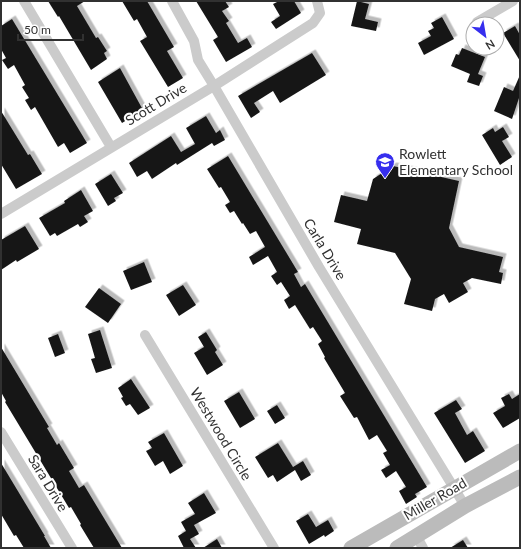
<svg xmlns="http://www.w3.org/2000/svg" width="521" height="549" font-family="Lato,sans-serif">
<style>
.building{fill:#181818;filter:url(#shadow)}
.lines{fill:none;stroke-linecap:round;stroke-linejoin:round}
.minor{stroke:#cbcbcb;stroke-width:10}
.secondary{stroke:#bbb;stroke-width:15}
.labels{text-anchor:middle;stroke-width:4;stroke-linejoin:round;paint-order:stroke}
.street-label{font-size:14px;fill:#313131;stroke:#fff}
.poi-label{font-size:14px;fill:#313131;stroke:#fff;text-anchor:start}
</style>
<defs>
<filter id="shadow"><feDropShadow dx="3.5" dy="-3.5" stdDeviation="0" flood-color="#0004"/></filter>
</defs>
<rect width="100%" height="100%" fill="#fff"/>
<path class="building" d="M48,1H85L77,6L96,38L98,37L107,51L104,53L107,59L91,70L59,16L58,17Z
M122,1H147L174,47L167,51L183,78L168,87L140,41L147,37L137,19L134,21Z
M196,1H225L229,7L222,11L229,21L226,23L238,43L247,38L252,47L226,62L213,40L218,37Z
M279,1H294L301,13L276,29L271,22L280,16L273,4Z
M357,1L369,4L365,19L378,22L376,31L351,26Z
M442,17L454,39L424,55L418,43L431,36L428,31L434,28L431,23Z
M12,19L87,143L70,153L64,143L58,147L35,107L31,110L25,100L29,98L22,87L25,85L14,65L8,69L2,60L6,58L1,49V26Z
M515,26L520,35V61L503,33Z
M462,48L485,57L478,74L483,76L479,86L467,82L470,74L451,66L456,54L459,55Z
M312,53L326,75L280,103L273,91L254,103L260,112L251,118L238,96Z
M120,68L143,110L122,123L98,82Z
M520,75V95L512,119L494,111L504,87L513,91Z
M1,111L28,155L30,154L42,174L16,189L1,164Z
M206,116L216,133L220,130L225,140L214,146L212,143L177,165L176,163L152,179L147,171L137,177L129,163L171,136L181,152L195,144L186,128Z
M503,127L509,137L502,141L512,157L500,165L482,135L493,128L495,132Z
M228,156L298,272L294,274L301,287L305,284L427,487L415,494L417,497L406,504L399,491L406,487L396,471L386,478L381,470L390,465L383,453L387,451L377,435L369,440L357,417L354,418L340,396L345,393L324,358L325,357L318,344L322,341L313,327L310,329L295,305L289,309L284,300L290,296L281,282L277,285L271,276L277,272L268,256L253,265L249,257L265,247L256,231L250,234L243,223L242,224L234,211L230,213L225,205L230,202L221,187L219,188L207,169Z
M393,166L459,181L449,228L459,247L503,257L499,272L503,273L501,284L472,278L463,283L468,292L449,303L444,294L435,299L432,311L404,304L411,279L395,253L357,244L361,229L334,222L341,195L367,201L373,179Z
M111,174L123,193L114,198L116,201L108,206L95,184Z
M81,190L93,211L84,216L88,222L80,227L78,224L57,236L55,233L50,236L39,218L65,203L64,201Z
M25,226L39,249L17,262L16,260L1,270V240Z
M144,262L152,282L131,290L123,271Z
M183,285L196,305L179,316L166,295Z
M99,288L121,304L108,323L85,307Z
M100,330L112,368L96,373L91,359L95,358L88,334Z
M206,332L217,350L215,352L223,365L207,375L194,353L204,347L198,337Z
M58,334L65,353L55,357L48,338Z
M1,347L49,427L47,428L57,445L59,443L74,468L69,471L79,488L84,485L122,548H94L80,525L81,524L71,507L69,508L5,402L6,401L1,392Z
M131,379L150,408L138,415L130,404L126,406L121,398L123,397L118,388Z
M239,392L255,419L240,428L224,401Z
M509,394L512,399L520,394V418L503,428L493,413L505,406L501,398Z
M456,400L462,409L455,413L467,435L473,431L485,451L465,463L434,413Z
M277,405L285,418L275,424L267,411Z
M164,433L183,466L170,474L163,461L155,466L146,451L152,448L148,442Z
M278,443L293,467L303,461L311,475L301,481L295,470L277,482L273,475L268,478L255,457Z
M1,463L45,536H44L51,548H24L16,535L14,536L1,514Z
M204,493L216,513L194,525L199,534L190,539L196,548H184L178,536L186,531L181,522L195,514L188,503Z
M308,514L316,527L328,520L334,531L325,537L324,535L309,544L296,521Z
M217,539L222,548H203Z
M463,540L468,548H450Z"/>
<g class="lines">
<path class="minor" d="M24,1L111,147
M172,1L194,41L198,60L214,86L319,267L465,506
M477,22L513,1
M1,214L214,86L313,23L320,13L317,1
M145,335L274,548
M1,432L72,548
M417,537L423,548"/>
<path class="secondary" d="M351,548L520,451
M397,548L465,506L520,477"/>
</g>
<defs>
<g id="school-pin" transform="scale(1)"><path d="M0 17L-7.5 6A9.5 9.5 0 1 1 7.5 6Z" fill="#362eee" stroke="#fff"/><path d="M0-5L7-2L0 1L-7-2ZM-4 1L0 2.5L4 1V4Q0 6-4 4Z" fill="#fff"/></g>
</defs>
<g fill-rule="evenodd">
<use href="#school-pin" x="385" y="162"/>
</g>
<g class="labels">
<g class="street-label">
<text transform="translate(156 104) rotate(-31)" y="5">Scott Drive</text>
<text transform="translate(325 249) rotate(59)" y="5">Carla Drive</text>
<text transform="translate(221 434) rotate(59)" y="5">Westwood Circle</text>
<text transform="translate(48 483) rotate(59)" y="5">Sara Drive</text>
<text transform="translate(435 499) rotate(-30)" y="5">Miller Road</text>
</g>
<g class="poi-label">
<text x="399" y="159">Rowlett<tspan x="399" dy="16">Elementary School</tspan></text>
</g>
</g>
<rect width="521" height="549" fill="none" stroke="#313131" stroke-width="4"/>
<g transform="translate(485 36) rotate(149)"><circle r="19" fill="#ffffff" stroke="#adadad"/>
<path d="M0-3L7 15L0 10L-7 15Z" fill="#362eee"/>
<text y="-6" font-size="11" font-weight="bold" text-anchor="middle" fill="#313131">N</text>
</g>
<path d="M18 34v6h65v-6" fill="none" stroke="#313131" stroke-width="2"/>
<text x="24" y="34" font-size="12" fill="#313131" stroke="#ffffff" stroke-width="3" paint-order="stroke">50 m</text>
</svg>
